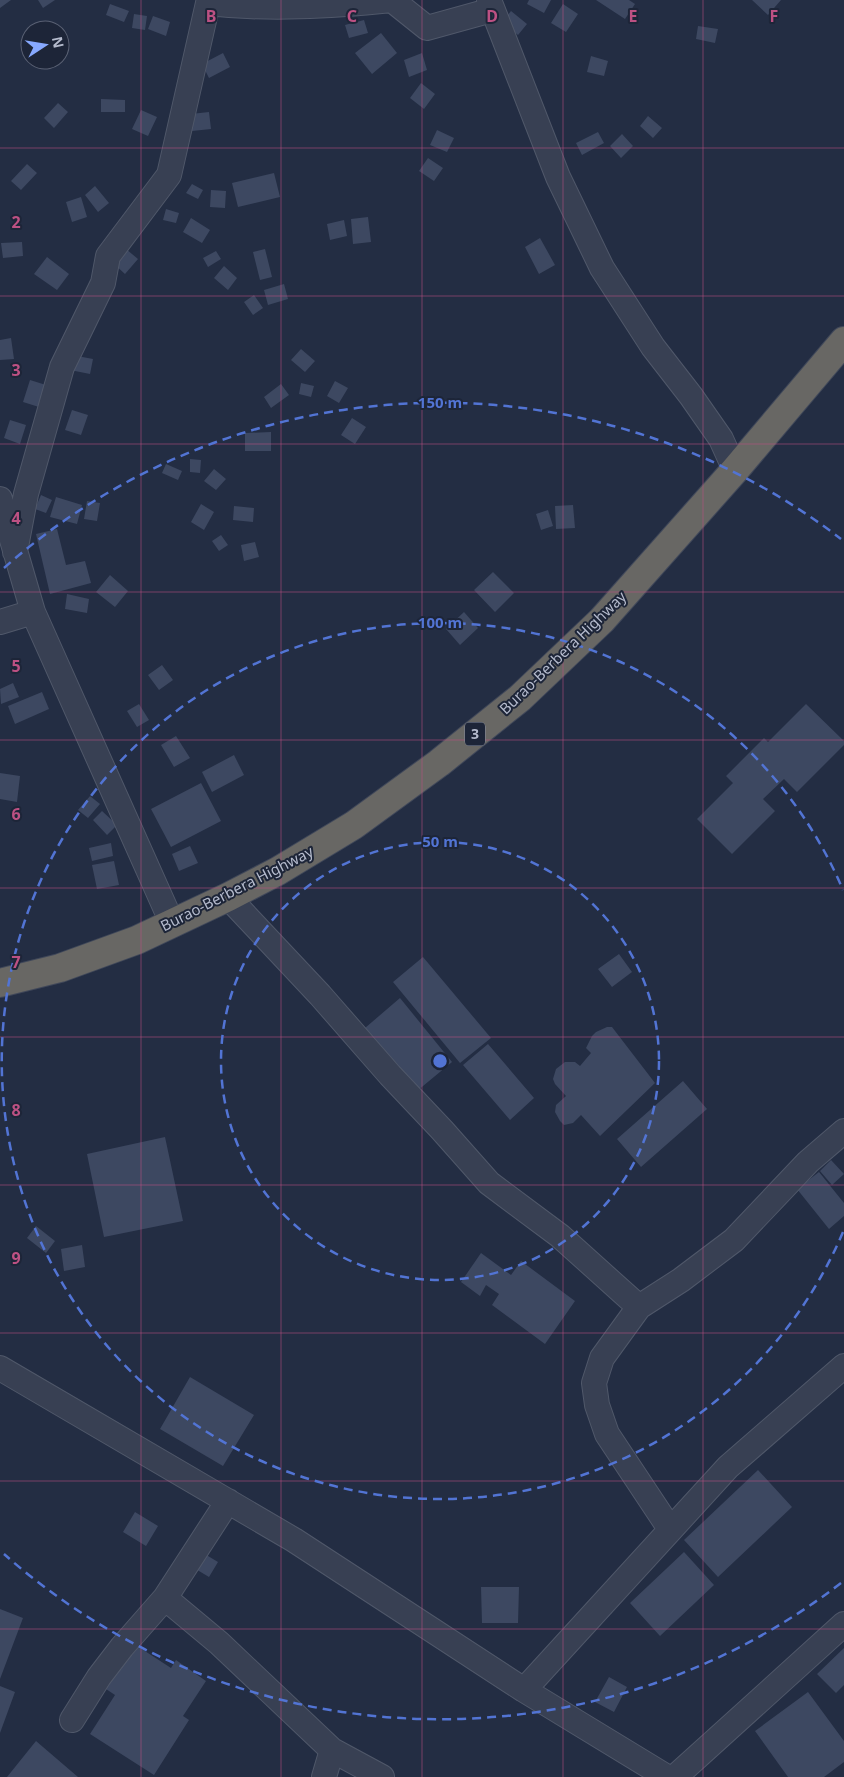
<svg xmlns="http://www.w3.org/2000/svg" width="844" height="1777" font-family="'Noto Sans',sans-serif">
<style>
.building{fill:#3d4861}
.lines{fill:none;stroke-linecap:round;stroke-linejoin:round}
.minor-casing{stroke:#50586a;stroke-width:26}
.trunk-casing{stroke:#40485a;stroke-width:30}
.minor{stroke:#384053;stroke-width:24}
.trunk{stroke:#686764;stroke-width:28}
.grid{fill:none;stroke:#bd5183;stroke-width:1;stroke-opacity:0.55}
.ring{fill:none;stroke:#5274d4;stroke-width:2.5;stroke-dasharray:9 6}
.labels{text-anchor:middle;stroke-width:4;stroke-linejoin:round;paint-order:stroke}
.shield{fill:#1d2538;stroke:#878ea0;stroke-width:1}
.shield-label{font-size:14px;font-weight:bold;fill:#b5bbcd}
.street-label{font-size:15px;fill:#b5bbcd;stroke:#1d2538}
.grid-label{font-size:16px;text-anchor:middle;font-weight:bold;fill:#bd5183;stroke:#1d2538;stroke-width:4;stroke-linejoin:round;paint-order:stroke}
.centre{fill:#5274d4;stroke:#1d2538;stroke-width:2.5}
.ring-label{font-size:15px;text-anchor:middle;font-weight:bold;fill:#5274d4;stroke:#1d2538;stroke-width:4;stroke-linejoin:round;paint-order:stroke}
</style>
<rect width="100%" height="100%" fill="#232d43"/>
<path class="building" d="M0,0H11L0,8Z
M38,0H55L43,8Z
M529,0H551L544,13L527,4Z
M596,0H629L635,4L625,19Z
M752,0H781L768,15Z
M110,4L129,11L124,22L106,15Z
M563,4L578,14L566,32L551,23Z
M511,11L527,24L518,35L502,22Z
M134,14L147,16L145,30L132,28Z
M153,16L170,22L166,36L148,29Z
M364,20L368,33L349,38L345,25Z
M698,26L718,29L715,43L696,39Z
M381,33L397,53L372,74L355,53Z
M223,53L230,67L209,78L202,64Z
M422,53L427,70L409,77L404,60Z
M591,56L608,61L604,76L587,72Z
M421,83L435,94L424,109L410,98Z
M101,99L125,100V112H101Z
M58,103L68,112L54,128L44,118Z
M141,110L157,117L148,136L132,129Z
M209,112L211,129L192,131L191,114Z
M648,116L662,128L653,138L640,126Z
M437,130L454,138L447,152L430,145Z
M598,132L604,143L582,155L576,143Z
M622,134L633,146L621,158L610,146Z
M428,158L443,168L434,181L419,171Z
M27,164L37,173L21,190L11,181Z
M274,173L280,197L238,207L232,183Z
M192,184L203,190L198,199L186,193Z
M95,186L109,203L98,212L85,195Z
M211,190L226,191L225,208L210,207Z
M81,197L87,217L72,222L66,202Z
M166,209L179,213L176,223L163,220Z
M368,217L371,242L353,244L351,219Z
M191,218L210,230L202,243L183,232Z
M344,220L347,236L330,240L327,224Z
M540,238L555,265L539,274L525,247Z
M22,242L23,256L3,258L1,243Z
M126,249L138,259L125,274L114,264Z
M265,249L272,277L260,280L253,252Z
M216,251L221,259L208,267L203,258Z
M47,257L69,274L57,290L34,274Z
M224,266L237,278L228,290L214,278Z
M284,284L288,299L268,305L264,290Z
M254,295L263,308L253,315L244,302Z
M11,338L14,359L0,360V340Z
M301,349L315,361L305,372L291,360Z
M72,355L93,359L90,374L70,370Z
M30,380L46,385L39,407L23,402Z
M335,381L348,388L339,403L327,396Z
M301,383L314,386L311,397L299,394Z
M281,384L289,395L271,408L264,397Z
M72,410L88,415L81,435L65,430Z
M352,418L366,427L355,444L341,435Z
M10,420L26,425L20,444L4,438Z
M271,432V451H245V433Z
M190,459L201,460L200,473L190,472Z
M166,464L182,471L178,480L162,473Z
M214,469L226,479L216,490L204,481Z
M41,495L52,500L46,513L35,509Z
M56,497L82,505L77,524L50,517Z
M87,501L100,503L97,521L84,519Z
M201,504L214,512L204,530L191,522Z
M573,505L575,528L556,529L555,506Z
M234,506L254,508L253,522L233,520Z
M548,510L553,526L541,530L536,514Z
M57,529L66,565L85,561L91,583L50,594L36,534Z
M221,535L228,545L219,551L212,541Z
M255,542L259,557L244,561L241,545Z
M493,572L514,593L495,612L474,590Z
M110,575L128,591L115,607L96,592Z
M67,594L89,599L87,613L65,609Z
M464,612L478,628L460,645L446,629Z
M162,665L173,680L159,690L148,675Z
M13,683L19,697L1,704L0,689Z
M42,692L49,709L15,724L8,706Z
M139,704L149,720L137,727L127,711Z
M806,704L844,741V745L797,792L784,779L763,799L775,811L732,854L697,819L733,783L726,776L764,738L768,742Z
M176,736L190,758L174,767L161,745Z
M234,755L244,775L212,792L202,772Z
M0,773L20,776L17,802L0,799Z
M201,783L221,821L171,847L151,809Z
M90,796L100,804L88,818L78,810Z
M102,811L117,825L107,835L93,820Z
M111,843L113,856L92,861L89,848Z
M190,846L198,863L179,871L172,854Z
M114,861L119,885L97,889L92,865Z
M619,954L632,972L612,987L598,969Z
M423,957L491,1038L460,1063L393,982Z
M400,998L452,1062L417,1091L365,1028Z
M607,1027H612L655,1083L600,1136L581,1115L573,1123L564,1125L560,1121L555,1112L556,1105L566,1096L555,1084L553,1079L556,1069L565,1062H575L580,1066L591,1053L586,1048L592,1036L596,1032Z
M488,1044L534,1098L510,1120L463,1065Z
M683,1081L707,1109L641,1167L617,1139Z
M165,1137L183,1221L104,1237L87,1154Z
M831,1160L844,1174L832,1185L820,1171Z
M819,1172L844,1203V1216L829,1229L797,1189Z
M36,1226L55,1241L46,1253L27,1238Z
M82,1245L85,1267L64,1271L61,1249Z
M481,1253L511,1275L521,1261L575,1301L545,1344L492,1305L499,1294L486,1285L480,1296L461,1282Z
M190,1377L254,1415L223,1466L160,1429Z
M758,1470L792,1507L718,1577L684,1540Z
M135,1512L158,1526L146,1546L123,1532Z
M684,1552L714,1585L660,1636L630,1603Z
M203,1553L218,1562L209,1577L194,1568Z
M481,1587H519L518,1623H482Z
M0,1609L23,1618L0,1679Z
M131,1642L171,1668L176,1660L206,1681L183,1716L189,1720L154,1775L90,1734L115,1695L103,1687Z
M844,1648V1685L836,1693L817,1674Z
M609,1677L627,1687L614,1712L595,1702Z
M0,1686L15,1692L0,1733Z
M808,1692L844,1741V1762L824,1777H788L755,1731Z
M36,1741L78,1777H7Z"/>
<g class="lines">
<g class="minor-casing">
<path id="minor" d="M489,0L558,177L602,268L653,347L691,396L721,439L735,470
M0,499L33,612L172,923
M15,552L26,494L62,367L103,283L108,256L169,175L208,3C269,10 331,6 392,0L427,28L492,10
M0,622L33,612
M228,897L320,995L390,1075L442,1130L489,1183L560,1236L639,1307
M0,1368L294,1540L524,1690L667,1777
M670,1529L607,1434L597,1405L594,1383L602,1358L639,1307L681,1280L734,1240L808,1162L844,1131
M165,1598L219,1643L332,1750L382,1777
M524,1690L728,1467L844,1366
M72,1720L99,1677L122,1647L165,1598L228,1501
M324,1777L332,1750
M675,1777L844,1624"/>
</g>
<g class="trunk-casing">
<path id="trunk" d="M0,983L60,968L137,940L228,897L278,871L354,825L439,763L520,698L602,620L735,470L844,341"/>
</g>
<use href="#minor" class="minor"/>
<use href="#trunk" class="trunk"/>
</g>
<path class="grid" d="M141,0V1777M281,0V1777M422,0V1777M563,0V1777M703,0V1777M0,148H844M0,296H844M0,444H844M0,592H844M0,740H844M0,888H844M0,1037H844M0,1185H844M0,1333H844M0,1481H844M0,1629H844"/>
<g class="ring">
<circle cx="440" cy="1061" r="219"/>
<path d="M843 1232A438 438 0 1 1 843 890"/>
<path d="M841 1583A658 658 0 0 1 4 1554M4 568A658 658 0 0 1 841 539"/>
</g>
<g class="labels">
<rect class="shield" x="465" y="722.5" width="20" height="23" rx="4"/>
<g class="shield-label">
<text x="475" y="739">3</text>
</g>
<g class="street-label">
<text transform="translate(563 653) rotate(-44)" y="5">Burao-Berbera Highway</text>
<text transform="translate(237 889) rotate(-27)" y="5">Burao-Berbera Highway</text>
</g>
</g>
<g class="grid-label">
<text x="211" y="22">B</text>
<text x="352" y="22">C</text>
<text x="492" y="22">D</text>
<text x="633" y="22">E</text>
<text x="774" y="22">F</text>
<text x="16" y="228">2</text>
<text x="16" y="376">3</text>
<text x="16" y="524">4</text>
<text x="16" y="672">5</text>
<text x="16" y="820">6</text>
<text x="16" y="968">7</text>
<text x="16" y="1116">8</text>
<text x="16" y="1264">9</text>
</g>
<circle cx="440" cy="1061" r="8" class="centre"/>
<g class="ring-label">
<text x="440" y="408">150 m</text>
<text x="440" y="628">100 m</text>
<text x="440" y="847">50 m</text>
</g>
<g transform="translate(45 45) rotate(78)"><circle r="24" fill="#1d2538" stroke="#5a6174"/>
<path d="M0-4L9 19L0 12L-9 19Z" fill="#87a9ff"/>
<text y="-8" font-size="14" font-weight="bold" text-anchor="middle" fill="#b5bbcd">N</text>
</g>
</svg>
